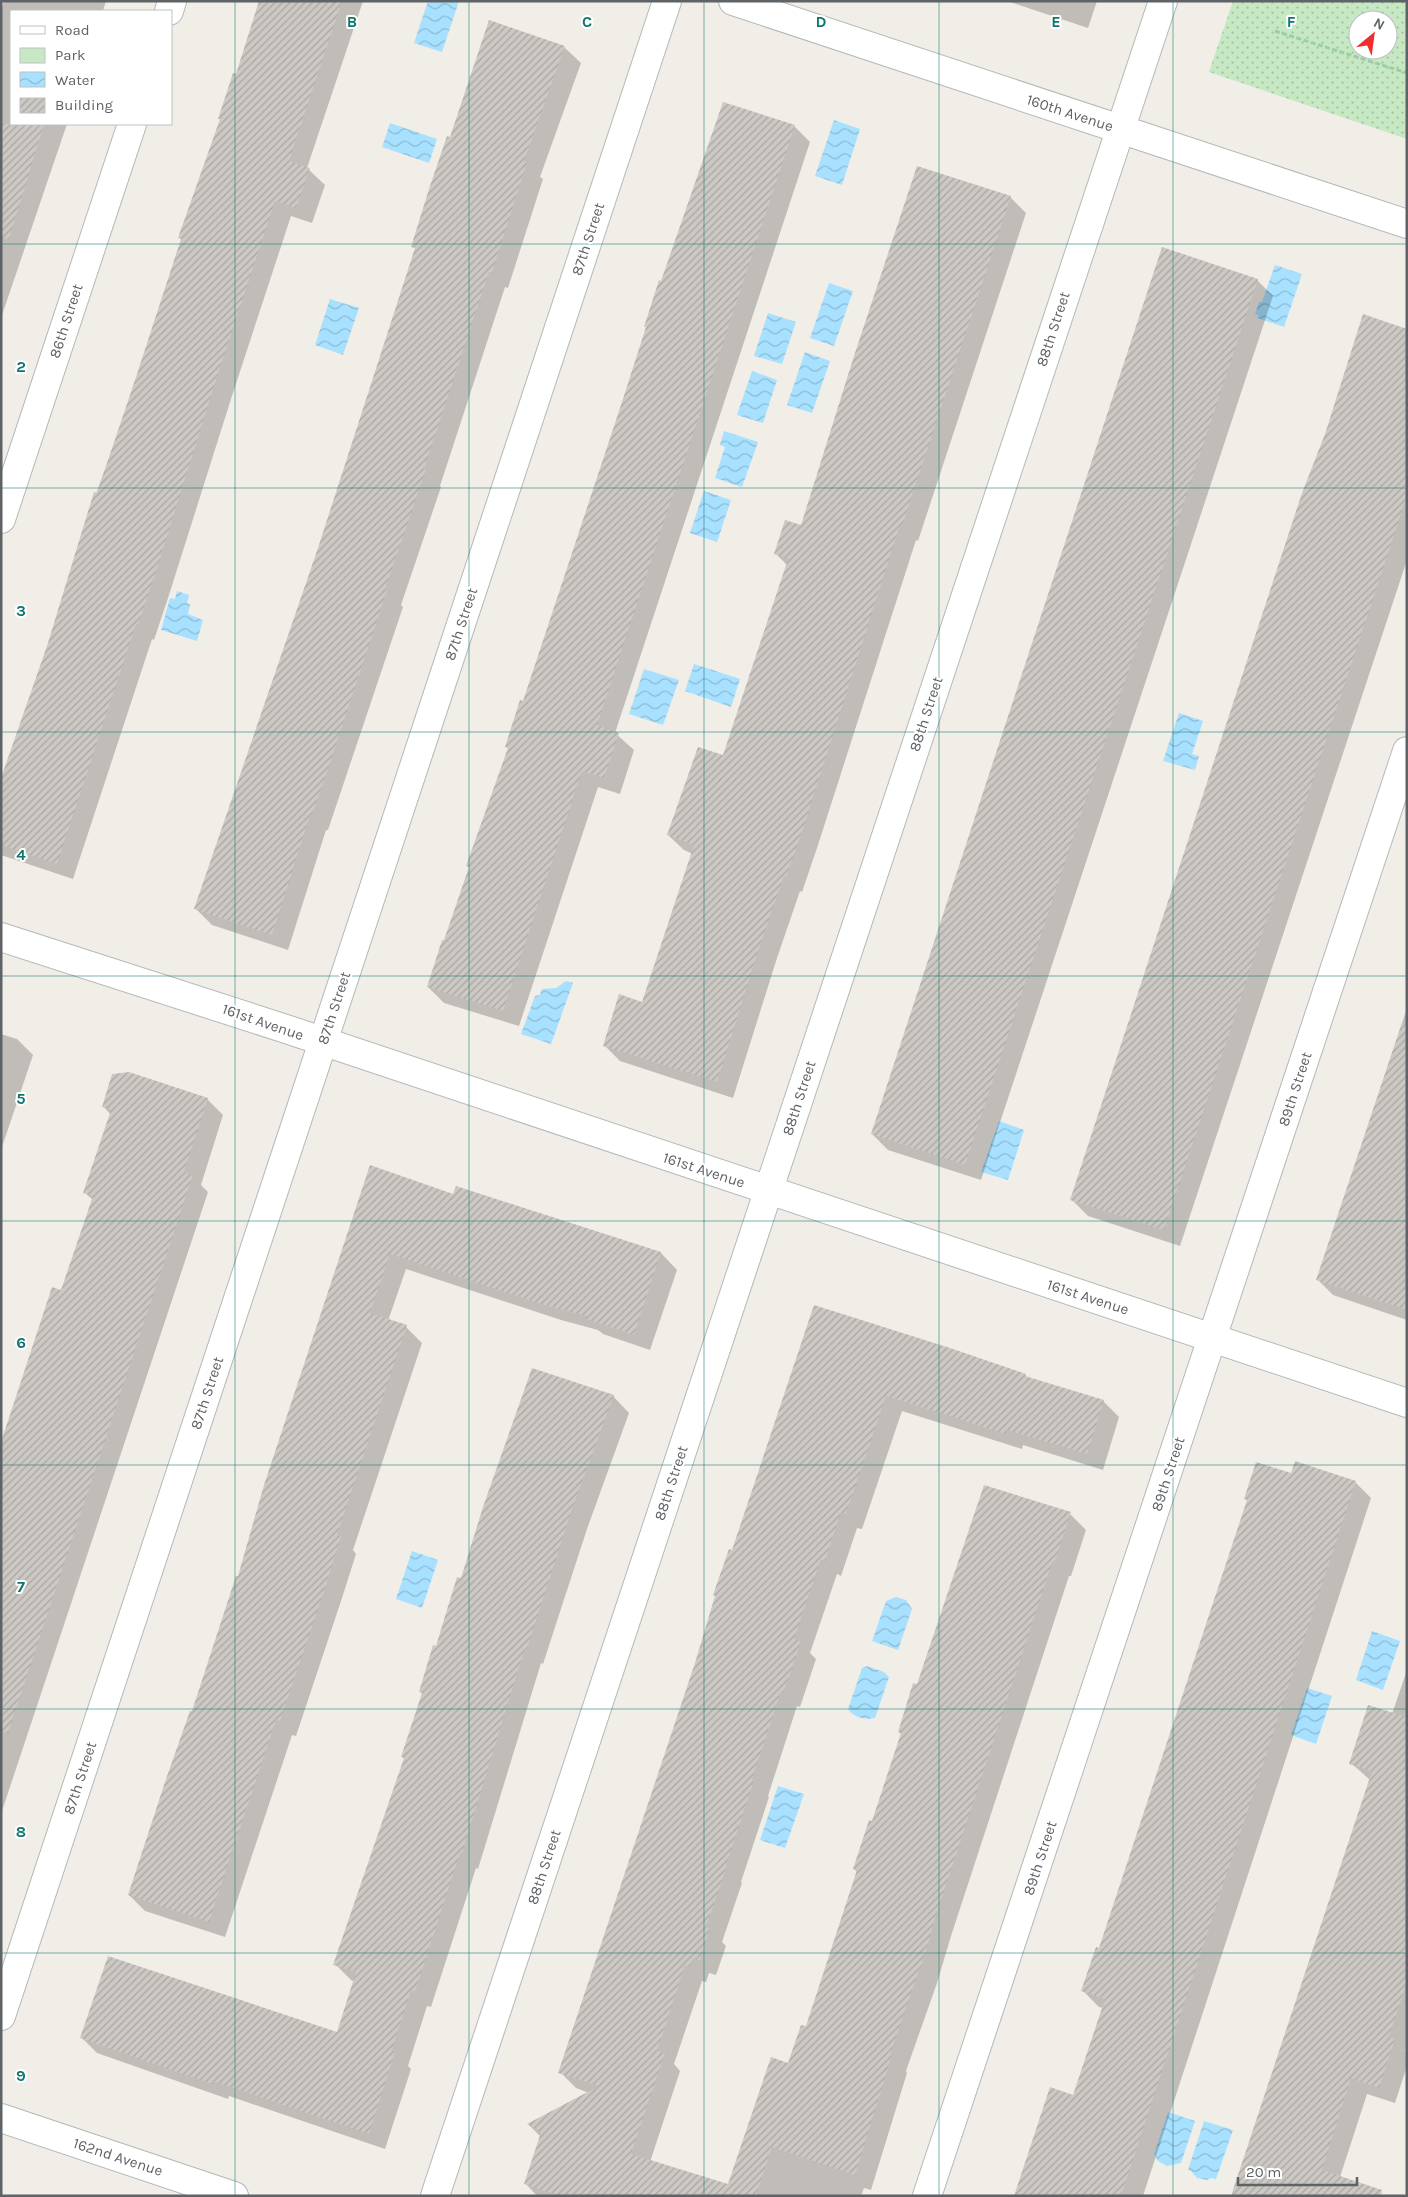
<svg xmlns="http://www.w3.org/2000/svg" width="1408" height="2197" font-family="Karla,sans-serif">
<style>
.green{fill:url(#green-dots);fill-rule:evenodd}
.water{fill:url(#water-waves)}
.shadow{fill:#0003}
.building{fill:url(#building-hatch)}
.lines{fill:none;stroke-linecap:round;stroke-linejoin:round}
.minor-casing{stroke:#b4b8bb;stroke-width:30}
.path{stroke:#9ccda5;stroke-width:3;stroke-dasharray:5 2.5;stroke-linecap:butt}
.minor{stroke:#fff;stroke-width:28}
.grid{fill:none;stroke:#0f766e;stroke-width:1;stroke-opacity:0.55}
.labels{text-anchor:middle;stroke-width:4;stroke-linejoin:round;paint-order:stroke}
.street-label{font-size:15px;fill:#5e6367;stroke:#fff}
.grid-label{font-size:16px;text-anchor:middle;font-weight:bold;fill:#0f766e;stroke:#fff;stroke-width:4;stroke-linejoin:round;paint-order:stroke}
</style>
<defs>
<pattern id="green-dots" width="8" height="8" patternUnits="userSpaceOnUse" patternTransform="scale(1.25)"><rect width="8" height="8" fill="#c6e8c3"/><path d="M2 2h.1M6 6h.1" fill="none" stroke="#a4c0a2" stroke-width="1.8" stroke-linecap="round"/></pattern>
<pattern id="water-waves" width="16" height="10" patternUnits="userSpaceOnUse" patternTransform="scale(1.25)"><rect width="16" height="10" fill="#a8e1ff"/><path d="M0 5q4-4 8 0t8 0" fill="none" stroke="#8cbad2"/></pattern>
<pattern id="building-hatch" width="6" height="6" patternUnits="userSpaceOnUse" patternTransform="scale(1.25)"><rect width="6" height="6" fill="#ccc8c3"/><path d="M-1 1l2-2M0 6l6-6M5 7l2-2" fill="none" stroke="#a9a6a2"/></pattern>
</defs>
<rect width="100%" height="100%" fill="#f1ede7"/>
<path class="green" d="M1233,1H1407V139L1209,72ZM1358,20H1388V50H1358Z"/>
<path class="water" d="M428,1H459L442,52L414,43Z
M834,120L860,129L842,185L815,176Z
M390,123L437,139L429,163L382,147Z
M1275,265L1302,274L1284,327L1257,318L1258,315L1255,314L1259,302H1262Z
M829,283L853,291L834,346L810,338Z
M330,299L359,308L343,355L315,345Z
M768,313L796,322L782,364L754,356Z
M805,352L830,361L812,413L787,405Z
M752,371L777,380L763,423L737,415Z
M724,431L758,442L742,487L715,478L725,447L720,445Z
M704,491L731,500L717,542L690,533Z
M177,591L189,595L187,603L190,604L188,614L203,620L197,641L161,630L170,598L175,599Z
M694,664L740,679L731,707L685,691Z
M644,669L679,680L663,725L629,714Z
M1179,713L1203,721L1192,754L1199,756L1195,770L1163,761Z
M566,981L573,983L551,1044L521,1034L535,996L540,995L542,989L556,988Z
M999,1121L1024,1130L1008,1180L981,1172Z
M412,1551L438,1560L422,1608L396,1599Z
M896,1597L906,1600L912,1609L898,1650L872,1641L886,1601Z
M1372,1631L1400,1641L1383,1690L1356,1680Z
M867,1666L884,1672L889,1677L875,1718C865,1720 854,1718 848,1709L862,1668Z
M1307,1688L1332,1696L1316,1744L1291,1735Z
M778,1786L804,1794L785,1848L760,1840Z
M1168,2112L1195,2121L1181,2163L1167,2166L1158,2161L1154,2154Z
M1204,2121L1233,2130L1216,2179L1211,2178L1207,2180L1197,2178L1191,2171L1188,2170Z"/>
<path class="shadow" d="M4,1H106L103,11H11V124H67L1,318V11Z
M261,1H363L307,168L325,185L312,223L291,216L231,399L169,595L154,640L152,639L73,879L1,855V784L63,600L80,539L139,374Z
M1007,1H1097L1088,28Z
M564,47L581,63L540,177L543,179L508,288L505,287L440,486L441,487L401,605L403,607L328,830H326L288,950L212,925L196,909L318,552L416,249L413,246L451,139Z
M794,126L810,142L615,733L634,750L620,794L598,787L519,1026L444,1003L428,987L470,868L468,866L509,749L507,747L524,703L647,328L645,326L662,283Z
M1010,197L1026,213L918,541L916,540L818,845L802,892L800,891L777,958L733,1098L620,1061L604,1045L643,1004L693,854L684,850L668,835L724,757L787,565L776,554L802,527Z
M1257,280L1273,296L981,1180L888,1150L872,1134Z
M1407,330V560L1180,1246L1088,1216L1072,1200Z
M1407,1008V1320L1333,1295L1317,1279Z
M1,1034L17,1039L33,1055L1,1150Z
M207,1099L223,1115L201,1185L208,1192L1,1814V1445L62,1291L93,1200L85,1193L111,1115L103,1106Z
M371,1166L454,1196L457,1187L661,1253L677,1270L650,1350L603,1334L598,1330L561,1320L406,1269L388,1321L406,1327L422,1343L353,1550L356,1554L342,1598L296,1736L292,1735L225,1937L145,1911L129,1895L238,1578Z
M815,1306L1025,1375L1028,1378L1103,1401L1119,1417L1103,1470L1023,1445L1022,1449L902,1411L862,1529L857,1528L841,1576L837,1574L810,1653L816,1659L800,1707L797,1706L768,1796L769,1797L741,1882L742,1883L722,1942L726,1946L716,1975L709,1973L706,1982L702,1981L674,2064L680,2071L650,2162L729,2186L777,2102L806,2028L857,1872L854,1869L873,1823L902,1735L899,1732L918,1686L1070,1514L1086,1530L1071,1576H1069L951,1936L937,1983L906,2071L907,2073L871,2190L864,2188L861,2196H537L525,2183L541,2137L529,2125L589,2093L576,2088L560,2072Z
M613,1396L629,1413L587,1529L543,1664L541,1663L478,1869L476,1868L431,2007L427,2006L408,2066L411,2069L385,2149L229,2096L228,2099L97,2053L81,2037L338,2033L355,1982L351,1980L335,1964L405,1759L402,1756L423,1694L420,1691L462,1580Z
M1292,1474L1355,1482L1371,1498L1143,2196H1016L1074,2096L1103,2008L1099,2007L1083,1991Z
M1407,1670V2046L1405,2051L1407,2053V2066L1395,2103L1367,2094L1340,2177L1233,2196L1370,1780L1351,1763L1392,1714Z"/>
<path class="building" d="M259,1H342L290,158L289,161L310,168L296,208L275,201L215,383L154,578L138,625L136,624L57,864L1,845V778L47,646L94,492L97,493L137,374L181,239L178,238L220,119H218L233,73L236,74Z
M489,20L565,46L524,161L527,162L492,273L489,272L424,469L426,470L385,589L387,590L328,769L312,815H310L272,935L194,909L317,551L415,248L411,247L429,189L447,136L450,137Z
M723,102L795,125L597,725L619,733L604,778L582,771L503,1011L427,987L442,940H444L469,867L466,866L508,748L505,747L520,700L523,701L622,402L646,327H644L659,280L661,281Z
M1,124H44L9,239L1,238Z
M917,166L1011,196L902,526L900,525L803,829L786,877L784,876L761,942L717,1082L603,1046L619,994L642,1002L694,845L667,835L698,747L723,755L788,559L774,554L785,520L801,525L854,356Z
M1162,247L1258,279L965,1165L871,1134Z
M1363,314L1407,329V496L1164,1230L1070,1200L1302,493L1325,434Z
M1402,1023L1407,1024V1310L1316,1280Z
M129,1072L208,1098L184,1172L193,1175L8,1733L1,1732V1442L52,1287L61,1290L93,1196L83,1193L111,1110L102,1107L112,1074Z
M370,1165L453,1194L456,1186L661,1252L634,1335L586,1319L587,1316L544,1305L390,1254L370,1313L407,1325L337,1535L341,1536L327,1582L280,1721L276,1720L209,1922L128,1895L166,1779L190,1711H192L236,1576H238L264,1485Z
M814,1305L950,1348L1026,1374L1025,1376L1104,1400L1087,1454L1007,1430L1006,1434L886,1396L846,1514L841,1512L825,1561L821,1559L794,1639L801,1642L784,1692L781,1691L752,1779L754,1780L726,1866H727L706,1927L710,1928L700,1960L693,1958L690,1967L685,1965L657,2051L665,2053L631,2154L728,2184L771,2057L788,2063L801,2025L806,2026L857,1870L853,1869L869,1820L872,1821L901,1733L898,1732L913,1683L917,1684L984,1485L1071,1512L1055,1561L1053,1560L935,1919L921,1968L920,1967L890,2055H892L855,2175L772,2147L756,2196H560L524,2184L541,2132L527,2124L599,2086L558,2073L695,1663L715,1596L713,1595L729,1549L732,1550Z
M532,1368L614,1395L571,1512L527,1649L525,1648L462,1853H460L415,1992L411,1990L392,2050L395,2052L369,2134L213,2081L212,2084L80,2038L108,1956L337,2032L356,1972L333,1965L404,1758L401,1757L422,1693L419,1692L433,1645L436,1646L457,1577L461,1578L483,1507Z
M1295,1461L1356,1481L1121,2196H1014L1050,2087L1073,2095L1105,1999L1081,1991L1096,1947L1099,1948L1247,1500L1244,1499L1256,1462L1291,1473Z
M1368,1705L1407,1717V1982L1389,2037L1395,2039L1379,2088L1351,2078L1322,2170L1382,2190L1381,2196H1231L1371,1774V1771L1349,1764Z"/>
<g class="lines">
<g class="minor-casing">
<path id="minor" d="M733,1L1407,224
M169,11L172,1
M1,519L132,124
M1,937L283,1028L1407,1403
M1,2016L667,1
M1,2118L234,2196
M435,2196L1163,1
M927,2196L1407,751"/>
</g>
<path class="path" d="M1275,31L1407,73"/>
<use href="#minor" class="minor"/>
</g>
<path class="grid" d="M235,1V2196M469,1V2196M704,1V2196M939,1V2196M1173,1V2196M1,244H1407M1,488H1407M1,732H1407M1,976H1407M1,1221H1407M1,1465H1407M1,1709H1407M1,1953H1407"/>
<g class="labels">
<g class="street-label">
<text transform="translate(1070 113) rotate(18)" y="5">160th Avenue</text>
<text transform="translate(588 239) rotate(-72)" y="5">87th Street</text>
<text transform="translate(66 321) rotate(-72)" y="5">86th Street</text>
<text transform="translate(1053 329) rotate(-72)" y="5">88th Street</text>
<text transform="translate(461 624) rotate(-72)" y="5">87th Street</text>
<text transform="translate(926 714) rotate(-72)" y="5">88th Street</text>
<text transform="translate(334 1008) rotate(-72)" y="5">87th Street</text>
<text transform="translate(263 1022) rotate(19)" y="5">161st Avenue</text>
<text transform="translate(1295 1089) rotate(-72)" y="5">89th Street</text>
<text transform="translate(799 1098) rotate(-72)" y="5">88th Street</text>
<text transform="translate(704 1170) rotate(18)" y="5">161st Avenue</text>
<text transform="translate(1088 1297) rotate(18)" y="5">161st Avenue</text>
<text transform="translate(207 1393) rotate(-72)" y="5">87th Street</text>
<text transform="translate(1168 1474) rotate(-72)" y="5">89th Street</text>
<text transform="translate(671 1483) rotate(-72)" y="5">88th Street</text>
<text transform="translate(80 1778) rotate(-72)" y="5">87th Street</text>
<text transform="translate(1040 1858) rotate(-72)" y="5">89th Street</text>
<text transform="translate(544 1867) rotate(-72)" y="5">88th Street</text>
<text transform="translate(118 2157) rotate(18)" y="5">162nd Avenue</text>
</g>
</g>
<g class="grid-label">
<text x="352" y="27">B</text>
<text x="587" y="27">C</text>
<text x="821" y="27">D</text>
<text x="1056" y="27">E</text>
<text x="1291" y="27">F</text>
<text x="21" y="372">2</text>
<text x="21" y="616">3</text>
<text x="21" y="860">4</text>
<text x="21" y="1104">5</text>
<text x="21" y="1348">6</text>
<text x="21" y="1592">7</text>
<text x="21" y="1837">8</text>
<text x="21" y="2081">9</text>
</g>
<rect width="1408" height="2197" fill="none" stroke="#5e6367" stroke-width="5"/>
<rect x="10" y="10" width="162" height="115" fill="#ffffff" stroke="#bfc1c2"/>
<rect x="20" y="26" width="25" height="8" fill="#ffffff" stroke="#bfc1c2"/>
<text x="55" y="35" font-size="15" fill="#5e6367">Road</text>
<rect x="20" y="48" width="25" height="15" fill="#c6e8c3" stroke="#bfc1c2"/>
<text x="55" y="60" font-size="15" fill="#5e6367">Park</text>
<rect x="20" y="72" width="25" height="15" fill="url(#water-waves)" stroke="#bfc1c2"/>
<text x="55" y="85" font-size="15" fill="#5e6367">Water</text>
<rect x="20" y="98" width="25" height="15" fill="url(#building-hatch)" stroke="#bfc1c2"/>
<text x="55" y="110" font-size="15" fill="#5e6367">Building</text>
<g transform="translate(1373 35) rotate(29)"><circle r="24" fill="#ffffff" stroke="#bfc1c2"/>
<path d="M0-4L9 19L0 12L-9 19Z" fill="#ef2e30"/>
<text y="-8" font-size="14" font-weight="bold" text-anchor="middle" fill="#5e6367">N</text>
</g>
<path d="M1238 2177v8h119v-8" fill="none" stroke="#5e6367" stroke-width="2.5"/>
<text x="1246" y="2177" font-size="15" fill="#5e6367" stroke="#ffffff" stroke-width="4" paint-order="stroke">20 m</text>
</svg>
